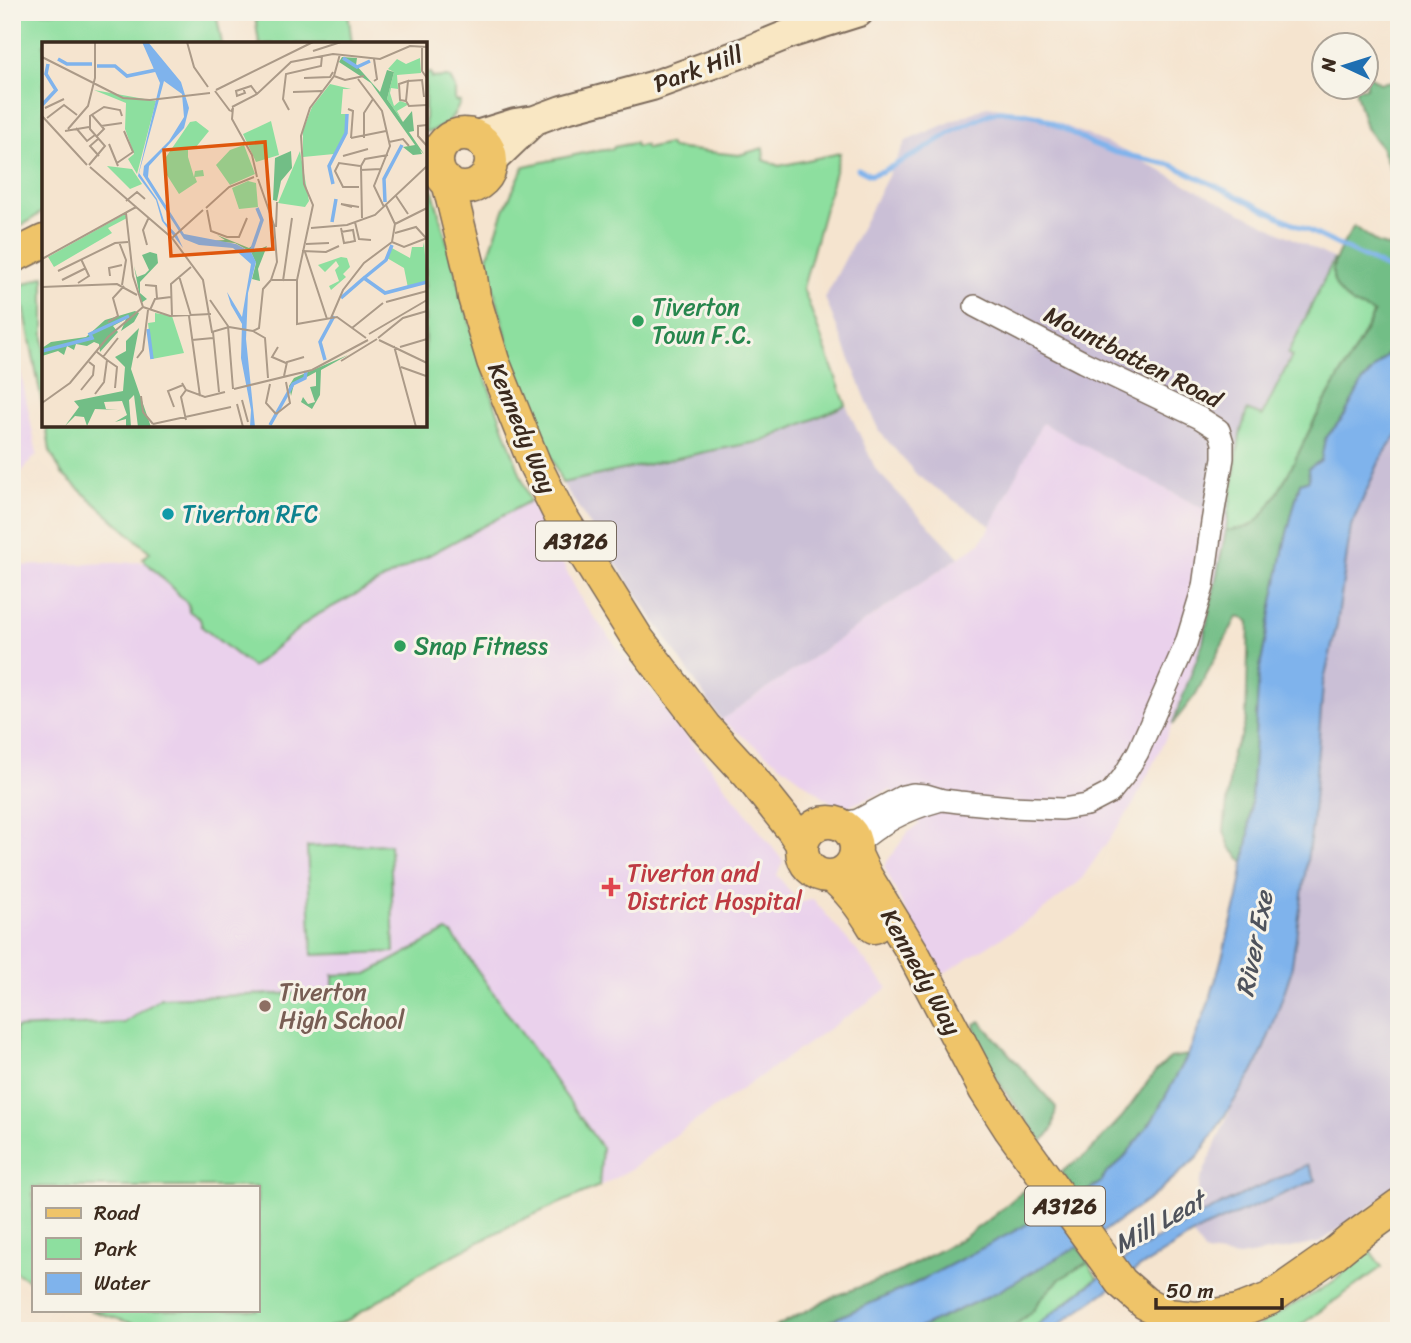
<svg xmlns="http://www.w3.org/2000/svg" width="1411" height="1343" font-family="Sriracha,sans-serif">
<style>
.built{fill:#ead1ec}
.industrial{fill:#cabfd6}
.green{fill:#8ddf9f;stroke:#64845e;stroke-width:2}
.forest{fill:#72be86;stroke:#567452;stroke-width:2}
.water{fill:#7fb3ec;stroke:#5d6e85;stroke-width:2}
.lines{fill:none;stroke-linecap:round;stroke-linejoin:round}
.stream{stroke:#7fb3ec;stroke-width:5}
.street-casing{stroke:#7c6b5c;stroke-width:24}
.secondary-casing{stroke:#7c6b5c;stroke-width:32}
.primary-casing{stroke:#7c6b5c;stroke-width:35}
.street{stroke:#fff;stroke-width:21}
.secondary{stroke:#f9e7c3;stroke-width:28}
.primary{stroke:#efc469;stroke-width:32}
.leisure-dot{fill:#2e9e5b;stroke:#f7f3e8;stroke-width:2.5}
.culture-dot{fill:#0f9aa8;stroke:#f7f3e8;stroke-width:2.5}
.health-dot{fill:#e0444e;stroke:#f7f3e8;stroke-width:2.5}
.education-dot{fill:#8d6e63;stroke:#f7f3e8;stroke-width:2.5}
.labels{text-anchor:middle;stroke-width:6;stroke-linejoin:round;paint-order:stroke}
.shield{fill:#f7f3e8;stroke:#73665b;stroke-width:2}
.shield-label{font-size:23px;font-weight:bold;fill:#3b2a1e}
.street-label{font-size:24px;fill:#3b2a1e;stroke:#f7f3e8}
.leisure-label{font-size:24px;fill:#27864d;stroke:#f7f3e8;text-anchor:start}
.culture-label{font-size:24px;fill:#0d838f;stroke:#f7f3e8;text-anchor:start}
.health-label{font-size:24px;fill:#be3a42;stroke:#f7f3e8;text-anchor:start}
.education-label{font-size:24px;fill:#785e54;stroke:#f7f3e8;text-anchor:start}
.water-label{font-size:26px;font-style:italic;fill:#4f535c;stroke:#f7f3e8}
.inset-river{fill:none;stroke:#7fb3ec;stroke-width:3.5}
.inset-road{fill:none;stroke:#ab9a88;stroke-width:2}
.view{fill:#df570d;fill-opacity:0.15;stroke:#df570d;stroke-width:3.5}
.inset-edge{fill:none;stroke:#3b2a1e;stroke-width:3.5}
</style>
<rect width="100%" height="100%" fill="#f7f3e8"/>
<filter id="ink" filterUnits="userSpaceOnUse"><feTurbulence type="fractalNoise" baseFrequency=".0143" numOctaves="2"/><feDisplacementMap in="SourceGraphic" scale="14" xChannelSelector="R" yChannelSelector="G"/><feConvolveMatrix kernelMatrix="1 2 1 2 8 2 1 2 1" color-interpolation-filters="sRGB"/></filter>
<filter id="wash" filterUnits="userSpaceOnUse"><feTurbulence type="fractalNoise" baseFrequency=".00686" numOctaves="4" result="noise"/><feDisplacementMap in="SourceGraphic" scale="28" xChannelSelector="R" yChannelSelector="G"/><feGaussianBlur stdDeviation="1.57" result="paint"/><feColorMatrix in="noise" values="0 0 0 0 0 0 0 0 0 0 0 0 0 0 0 0 0 1.4 0 .05"/><feComposite in="paint" operator="in"/></filter>
<g filter="url(#wash)">
<rect width="100%" height="100%" fill="#f5e4cf"/>
<path class="built" d="M12,328L37,454L12,483Z
M1042,423L1209,512L1229,517L1203,642L1172,725L1133,805L1080,881L1037,915L941,975L910,921L884,866L909,831L920,824L891,790L840,809L721,720L980,543L991,526Z
M530,501L583,603L783,861L777,875L799,903L813,899L888,988L677,1134L631,1169L608,1182L517,1222L429,1268L350,1319L320,1331H157L89,1310H257V1187H33V1283L19,1275L12,1270V566L146,562L188,604L189,611L200,619L252,666L313,617Z"/>
<path class="industrial" d="M988,106L1037,114L1116,147L1216,200L1334,259L1288,353L1292,356L1262,417L1248,410L1240,435L1229,517L1209,512L1042,423L991,526L917,475L879,431L825,298L906,141Z
M846,405L876,470L959,557L721,720L562,483L710,451L763,441Z
M1399,432V1187L1319,1243L1239,1257L1206,1253L1191,1233L1200,1181L1235,1098L1256,1067L1272,1028L1291,972L1323,685L1337,624L1351,526L1381,458Z"/>
<path class="green" d="M12,12H216L222,44H44V210L28,222L12,230Z
M276,12H348L352,44H259L255,15Z
M431,73L432,78L446,77L450,78L455,88V101L460,102C454,119 444,130 425,132V74Z
M635,143L636,147L645,145L646,149L669,144L671,148L739,155L763,148L764,160L779,166L840,153L803,288L846,405L763,441L710,451L562,483L512,357L487,265V260L504,210L524,166L589,152L613,149L614,147Z
M425,180L431,185L486,379L530,501L313,617L252,667L202,627L200,619L189,611L188,604L143,559L150,552L62,474L50,451L46,425H425Z
M1334,259L1333,279L1354,305L1374,312C1358,349 1335,382 1316,417C1300,448 1283,491 1261,517C1253,527 1238,530 1226,530L1240,435L1247,410L1262,416L1292,356L1288,354Z
M44,276V413L20,286Z
M390,844L394,952L312,955L307,847Z
M447,931L452,934L602,1148L599,1186L517,1222L429,1268L350,1319L320,1331H157L89,1310H257V1187H33V1283L12,1270V1076L17,1075L15,1028L124,1023L161,998L333,992V975L367,974Z
M1363,1250L1370,1251L1382,1267L1298,1327V1331H1252C1261,1324 1270,1317 1280,1312C1299,1301 1320,1292 1338,1278C1348,1270 1351,1256 1363,1250Z
M1088,1262L1097,1278L1030,1331H1008L1034,1310L1042,1297L1060,1279Z"/>
<path class="forest" d="M1366,76L1371,77L1380,83L1392,81L1399,90V191L1381,147L1366,128L1356,93V88H1366Z
M1354,226L1377,243L1395,249L1399,246V331L1391,340L1388,354L1363,381L1344,416L1325,439L1322,460L1309,469V480L1300,483L1285,541L1259,673L1249,834L1244,863L1230,847L1224,831L1232,752L1241,737L1246,719L1249,622L1245,619L1237,617L1196,694L1172,725L1203,642L1226,530C1238,530 1253,527 1261,517C1282,492 1300,448 1316,418C1335,382 1358,349 1374,313C1368,310 1359,308 1353,304C1317,279 1337,254 1354,226Z
M980,1021L1056,1107L1053,1128L1042,1142L1004,1090L984,1058L974,1025Z
M1188,1055L1153,1119L1123,1159L1106,1174L1101,1182L1077,1198L1061,1172L1086,1155L1122,1117L1155,1072L1170,1058Z
M1031,1184L1052,1212L916,1283L808,1331H768L833,1297L897,1273L963,1238L995,1215Z
M1078,1245L1088,1262L1060,1279L1042,1297L1034,1310L1008,1331H913L997,1292Z"/>
<path class="water" d="M1399,331V432L1381,458L1351,526L1337,624L1323,685L1312,826L1291,972L1272,1028L1256,1067L1198,1157L1152,1197L1103,1232L997,1292L913,1331H808L916,1283L1077,1198L1101,1182L1106,1174L1123,1159L1153,1119L1188,1055L1209,1002L1218,972L1238,898L1249,834L1259,673L1285,541L1300,483L1309,480L1308,469L1321,460L1325,439L1344,416L1363,381L1388,354L1391,340Z
M1308,1165L1316,1180L1202,1229L1139,1268L1064,1321L1053,1331H1030C1066,1303 1101,1274 1139,1250C1192,1216 1250,1191 1308,1165Z"/>
<g class="lines">
<path class="stream" d="M858,169L870,175L883,171L920,152L955,130L989,114L1000,111L1022,113L1039,116L1093,144L1113,152L1172,165L1399,274"/>
</g>
</g>
<g filter="url(#ink)">
<g class="lines">
<g class="street-casing">
<path id="street" d="M840,824L858,820L903,796L913,794L926,795L943,800L959,802L1011,807L1062,809L1087,805L1110,793L1123,777L1138,752L1186,643L1203,587L1212,522L1223,458V443L1219,430L1200,418L1083,362L975,306
M856,845C879,824 908,809 938,801"/>
</g>
<g class="secondary-casing">
<path id="secondary" d="M473,136L515,123L535,120L562,110L652,86L740,54L789,34L859,12
M491,162L535,120"/>
</g>
<g class="primary-casing">
<path id="primary" d="M437 161a27 27 0 1 1 54 0a27 27 0 1 1-54 0Z
M448,182L470,271L474,297L493,361L535,465L559,513L637,638L705,727L749,775L792,829L802,844
M12,257L44,241
M802 849a27 27 0 1 1 54 0a27 27 0 1 1-54 0Z
M856,855L866,876L913,953L985,1090L1010,1129L1121,1282L1145,1303L1168,1315L1197,1318L1238,1311L1269,1299L1335,1253L1352,1239L1399,1205
M832,876C850,890 862,907 874,927"/>
</g>
<use href="#street" class="street"/>
<use href="#secondary" class="secondary"/>
<use href="#primary" class="primary"/>
</g>
</g>
<g class="leisure-dot">
<circle cx="638" cy="321" r="7"/>
<circle cx="400" cy="646" r="7"/>
</g>
<circle class="culture-dot" cx="168" cy="514" r="7"/>
<path class="health-dot" d="M607.5 876.5h7v7h7v7h-7v7h-7v-7h-7v-7h7z"/>
<circle class="education-dot" cx="265" cy="1006" r="7"/>
<g class="labels">
<g class="shield">
<rect x="536" y="521.5" width="80" height="39" rx="5"/>
<rect x="1025" y="1186.5" width="80" height="39" rx="5"/>
</g>
<g class="shield-label">
<text x="576" y="549">A3126</text>
<text x="1065" y="1214">A3126</text>
</g>
<g class="street-label">
<text transform="translate(698 69) rotate(-20)" y="8">Park Hill</text>
<text transform="translate(1133 357) rotate(27)" y="8">Mountbatten Road</text>
<text transform="translate(522 428) rotate(67)" y="8">Kennedy Way</text>
<text transform="translate(921 972) rotate(61)" y="8">Kennedy Way</text>
</g>
<g class="leisure-label">
<text x="652" y="315">Tiverton<tspan x="652" dy="28">Town F.C.</tspan></text>
<text x="414" y="654">Snap Fitness</text>
</g>
<g class="culture-label">
<text x="182" y="522">Tiverton RFC</text>
</g>
<g class="health-label">
<text x="627" y="881">Tiverton and<tspan x="627" dy="28">District Hospital</tspan></text>
</g>
<g class="education-label">
<text x="279" y="1000">Tiverton<tspan x="279" dy="28">High School</tspan></text>
</g>
<g class="water-label">
<text transform="translate(1254 944) rotate(-79)" y="9">River Exe</text>
<text transform="translate(1159 1222) rotate(-29)" y="9">Mill Leat</text>
</g>
</g>
<g transform="translate(42 42)">
<rect width="385" height="385" fill="#f5e4cf"/>
<path d="M378,16L379,31L355,33L356,47L349,46L348,51L352,64L358,59L367,62L355,69L361,80L345,57L352,30L346,27L355,17L364,22ZM288,42L309,47H301L299,72H304V90L292,112L261,115V88L270,65ZM52,48L114,59L95,132L86,117L92,112L83,87L84,61ZM154,79L167,89L154,105L146,106V115L152,135L153,129L161,128L162,134L153,135L155,140L137,152L123,130L124,115L148,80ZM229,79L237,113L214,120L201,92ZM202,103L213,132L188,143L174,123L188,108ZM258,109L267,159L263,165L236,161ZM65,124L90,127L100,142L88,147ZM206,139L214,141L216,165L197,167L190,146ZM83,172L85,176L66,186L70,191L12,225L6,215ZM382,200L385,239L366,246L362,226L345,216L348,205L368,216L370,205H381ZM299,215L305,216L308,225L301,232L304,235L289,248L287,244L297,239L293,228L297,224L294,219L283,230L276,223ZM113,271L130,274L142,311L110,317L106,281L113,280Z" fill="#8ddf9f"/>
<path d="M300,15L315,16L314,23L338,50L345,28L352,30L345,57L361,80L370,69L372,89L367,90L382,112L378,108L380,112L371,113L361,105L373,103L329,41L297,20ZM249,109L250,126L239,139L235,159L231,158L233,116ZM175,193L207,206L211,203L213,209L225,204L216,227L218,239L210,237L214,221L209,210L193,201L165,199L183,198ZM108,210L115,212L116,221L98,240V251L105,257L99,261L92,224L95,235L103,232L107,228L100,213ZM93,269L97,271L92,280L79,289L84,277L71,284L76,290L58,310L57,302L52,300L45,304L34,302L32,308L25,304L22,313L16,309L0,314V306L9,300L44,295L63,278ZM97,286L89,327L109,385H96L92,353L87,358L89,385H84V377L73,380L85,373L80,359L62,360L64,367L76,368L53,367L45,384L42,375L33,374L23,384L37,365L32,359L81,349L83,325L73,315L84,309V299ZM306,313L279,328L278,353L270,367L259,360L261,355L266,362L273,360L268,345L274,344V330L252,342L249,354L247,344L252,336Z" fill="#72be86"/>
<path d="M100,0H106L139,40L147,66L142,86L107,124L106,135L142,192L194,202L209,210L214,220L206,251L204,297L213,385H208L209,368L199,316L200,282L189,263L185,250L200,275L209,222L191,206L157,203L142,197L101,133L102,124L127,99L142,75L140,52L122,39L97,131L115,157L122,179L135,193L141,206L120,179L114,158L96,134L118,41Z" fill="#7fb3ec"/>
<path class="inset-river" d="M301,16L315,25L328,19M16,17L25,22H50M55,24H73L85,34L114,28M0,63L14,48L4,32L6,22M291,142L287,124L304,91L305,72M343,160L342,137L360,103M290,180L294,157M209,210L220,178L215,166M322,236L344,218L350,203M299,256L322,236L343,251L385,240M106,287L110,317M0,309L50,296L48,292L87,274M283,318L278,300L292,274M228,383L251,342L263,336L264,329"/>
<path class="inset-road" d="M145,0L152,25L166,45M380,5V29L385,36M271,9L299,0M298,12L292,34L268,66L259,94L262,142L271,163L255,238V282L295,275L324,296M0,15L81,56L108,58L168,51M332,17L335,37L332,39M292,34L303,38L322,34M262,36L288,35L291,30M316,37L340,69L348,104L332,144L342,165M366,39L364,59L358,58L357,42ZM366,39L380,38L382,55M201,46L203,51L195,54L194,49L209,44L215,52M174,48L271,0M173,49L188,69M251,50L280,49M364,59L367,64L385,63M190,65L215,52L249,20L291,12L338,17L368,4L385,5M3,66L22,57M306,67L311,69L309,96M247,68L241,57L244,32L279,24L280,14M189,70L191,66L190,77L210,113L215,135M50,73L62,87L54,95M0,74L45,123M5,76L22,63L35,73M385,83L376,84V94L385,104M59,84L80,81M34,86L45,99L53,93M26,87L46,64L53,36V0M23,89L47,85M309,96L344,89M322,96V71L331,57M56,97L48,104L57,114M347,100L361,97L367,104M67,102L76,124M301,114L326,107M75,121L91,110L82,89M47,123L63,104L48,87V74L62,65L78,68L80,74M48,125L94,165M318,128L339,127M216,137L232,183L235,220L229,238M317,145H301L293,129L297,121L318,124M354,154L366,172M84,159L95,150L103,157M310,165L299,162L317,165M164,166L187,145L212,135M165,168L169,189L185,195H197L205,176M84,171L91,234L101,265M320,176L319,124L323,117L346,113M313,180L317,197L329,198M353,182L385,166M234,185L235,160M269,186L305,183L333,173L385,124M299,186L302,201L308,200M299,190L311,188L313,199L308,200M353,191L374,185L384,196M130,196L161,168M77,200L84,218L80,243M350,200L362,205L385,196M264,202L287,201M105,203L101,188L107,175M260,209L284,210L297,204M263,210L285,277M0,217L94,165L130,196L161,238L170,290L187,285M16,229L73,201L86,200M68,234L67,226L80,223M137,234L149,274M20,238L44,226M229,238H255M241,239L250,176M36,241L47,234L39,217M103,243L114,244L115,256M0,245L75,242L95,253M168,258L186,284L191,347M344,260L385,249M101,265L128,274L169,272M108,268L113,257L129,255M130,274L129,242L149,225M147,274L158,354M289,276L301,248L322,221L350,200L353,182L344,163M66,280L76,274L71,256L82,244M187,285L211,289L223,296L226,336M310,286L341,261M211,289L217,286L221,247L229,238M171,290L177,350M327,292L385,258M336,296L361,276L385,269M150,298L171,296M337,298L385,321M352,304L374,385M236,305L230,315L244,321M358,305L385,297M61,315L76,296M95,316L101,308L106,268M65,318L75,325L73,346M299,319L335,297M359,325L384,334M242,334L245,320L262,315M140,341L144,348L163,355L183,350M228,342L224,361L234,372M192,347L270,328L326,298M39,348L51,333L52,324L47,320M144,348L139,355L144,378M53,352L62,340L65,318L55,310M99,354L101,370L111,382M200,358L206,380M0,361L28,341L66,295L101,265M195,362L201,385M132,365L126,349L141,343M234,372L248,361L244,340M111,382L189,365"/>
<path class="view" d="M223,100L231,207L129,214L122,108Z"/>
<rect width="385" height="385" class="inset-edge"/>
</g>
<rect width="1411" height="1343" fill="none" stroke="#f7f3e8" stroke-width="42"/>
<rect x="32" y="1186" width="228" height="126" fill="#f7f3e8" stroke="#aca397" stroke-width="2"/>
<rect x="46" y="1208" width="35" height="10" fill="#efc469" stroke="#aca397" stroke-width="2"/>
<text x="94" y="1220" font-size="21" fill="#3b2a1e">Road</text>
<rect x="46" y="1238" width="35" height="21" fill="#8ddf9f" stroke="#aca397" stroke-width="2"/>
<text x="94" y="1256" font-size="21" fill="#3b2a1e">Park</text>
<rect x="46" y="1273" width="35" height="21" fill="#7fb3ec" stroke="#aca397" stroke-width="2"/>
<text x="94" y="1290" font-size="21" fill="#3b2a1e">Water</text>
<g transform="translate(1345 66) rotate(274)"><circle r="33" fill="#f7f3e8" stroke="#aca397" stroke-width="2"/>
<path d="M0-5L12 26L0 18L-12 26Z" fill="#1f6fb2"/>
<text y="-10" font-size="19" font-weight="bold" text-anchor="middle" fill="#3b2a1e">N</text>
</g>
<path d="M1156 1298v10h126v-10" fill="none" stroke="#3b2a1e" stroke-width="3.5"/>
<text x="1166" y="1298" font-size="21" fill="#3b2a1e" stroke="#f7f3e8" stroke-width="5" paint-order="stroke">50 m</text>
</svg>
